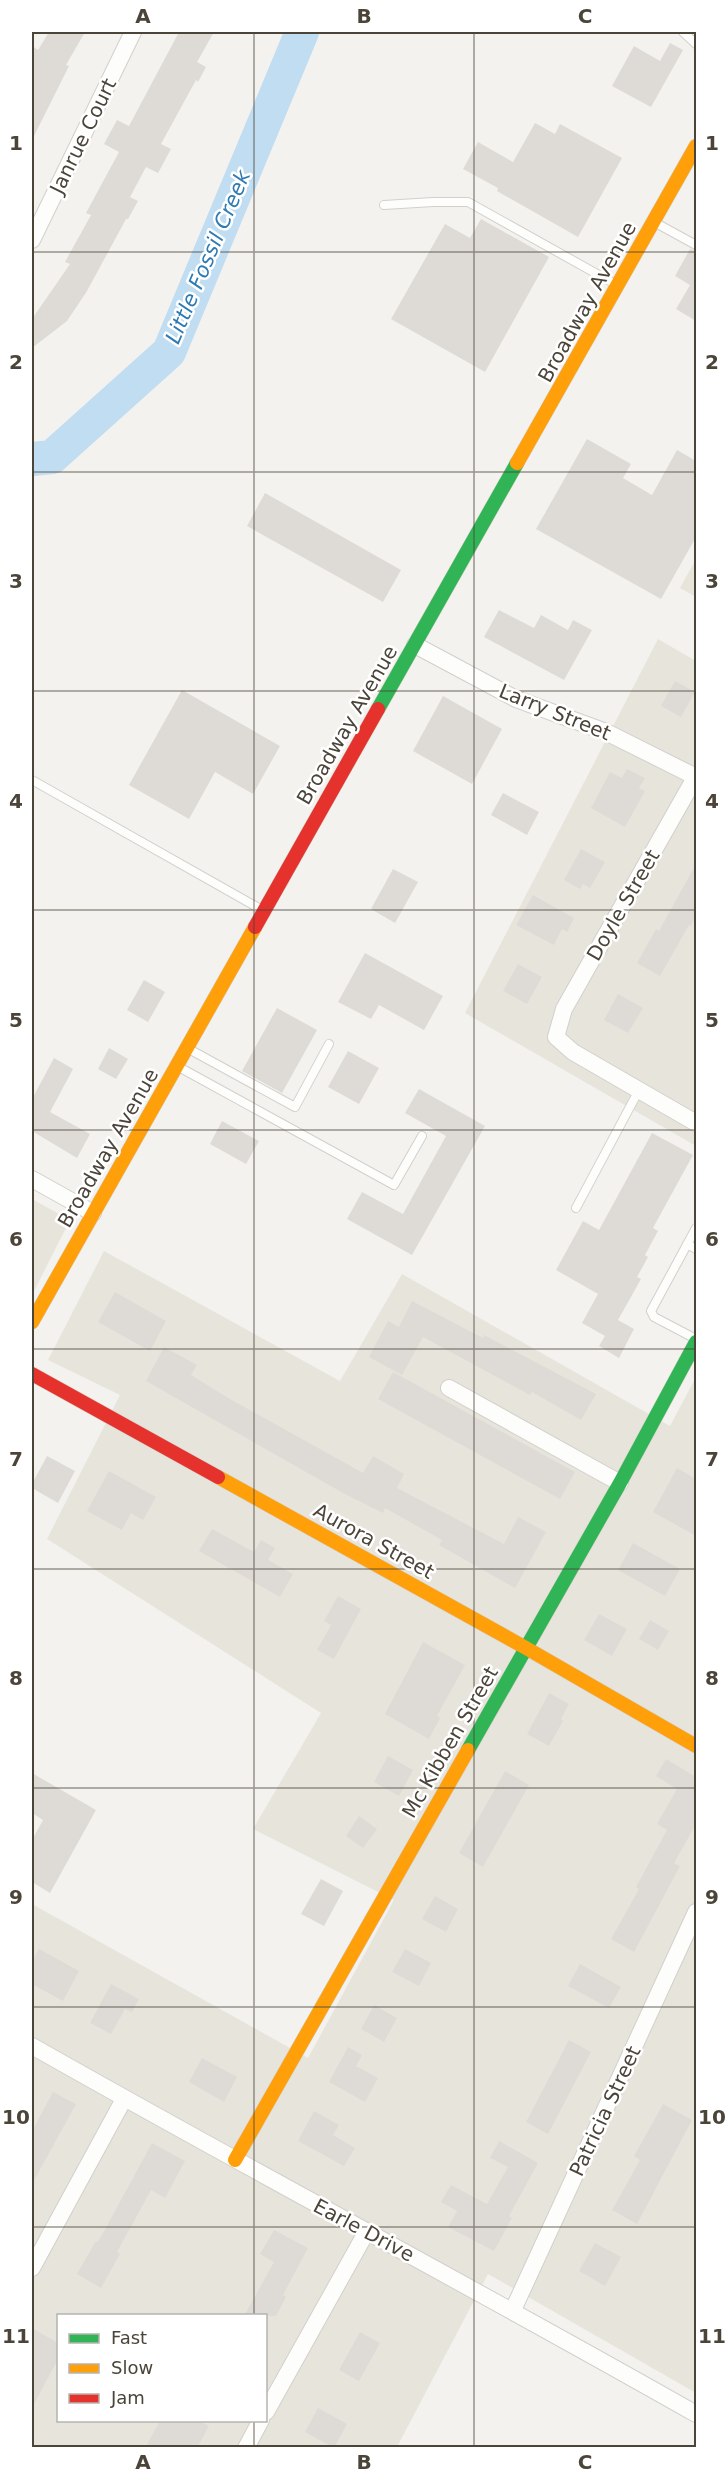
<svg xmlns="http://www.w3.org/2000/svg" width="728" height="2479" font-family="'DejaVu Sans',sans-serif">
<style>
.residential{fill:#e7e4dc;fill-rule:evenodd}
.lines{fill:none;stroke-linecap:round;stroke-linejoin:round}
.river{stroke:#c0ddf1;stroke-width:34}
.building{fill:#dedbd6}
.lane-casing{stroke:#d2d0cb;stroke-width:10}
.street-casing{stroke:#d2d0cb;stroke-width:18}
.fast-casing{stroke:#d3cfc5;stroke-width:15}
.slow-casing{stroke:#d3cfc5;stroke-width:15}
.jam-casing{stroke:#d3cfc5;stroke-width:15}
.lane{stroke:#fdfdfc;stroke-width:8}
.street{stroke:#fdfdfc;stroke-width:16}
.fast{stroke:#30b455;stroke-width:14}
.slow{stroke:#ff9f0a;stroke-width:14}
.jam{stroke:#e5322d;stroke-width:14}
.grid{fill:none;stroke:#4b4439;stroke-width:1.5;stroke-opacity:0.55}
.labels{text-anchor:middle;stroke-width:5;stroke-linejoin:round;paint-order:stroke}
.street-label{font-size:20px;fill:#4b4439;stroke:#fff}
.water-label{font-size:21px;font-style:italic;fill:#2e7ab2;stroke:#fff}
.neatline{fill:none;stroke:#4b4439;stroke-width:2}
.grid-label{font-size:20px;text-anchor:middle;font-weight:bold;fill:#4b4439}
</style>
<rect width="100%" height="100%" fill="#f4f2ee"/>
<path class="residential" d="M696,559V597L680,588Z
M658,639L696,661V1146L465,1013Z
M32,1199L70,1220L32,1295Z
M104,1251L340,1381L402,1274L670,1426L696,1377V2393L488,2274L397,2447H32V1904L308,2058L394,1900L253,1829L321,1713L47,1539L120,1395L48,1360ZM58,2316H266V2420H58Z"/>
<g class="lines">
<path class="river" d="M32,459L52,457L169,352L302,32"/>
</g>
<path class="building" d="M49,32H85L66,65L69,66L32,140V46L38,50Z
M179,32H214L197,62L206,67L198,82L196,80L161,144L171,149L158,173L146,167L130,197L138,201L128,219H126L87,291L67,321L32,348V319L70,264L65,262L91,215L86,213L119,152L104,144L117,120L129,126Z
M670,43L683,50L651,107L612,86L634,46L660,61Z
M535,123L555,134L560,124L622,158L578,237L497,191L498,188L463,169L478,142L513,162Z
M481,219L549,257L485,372L391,319L445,224L470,238Z
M690,249L696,251V321L676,309L690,285L675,276Z
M587,439L631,464L623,478L652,495L677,450L696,461V537L661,599L536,529Z
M265,493L401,570L383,602L247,526Z
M499,610L534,628L541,615L568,630L573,620L592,630L564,680L484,637Z
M675,681L695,692L681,717L661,706Z
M182,690L280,746L253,794L215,772L189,819L129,785Z
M443,696L502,729L472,784L413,751Z
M627,769L645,778L639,788L645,791L625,827L591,808L610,772L622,778Z
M503,793L539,812L527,835L491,815Z
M581,849L605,862L590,888L583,884L580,889L564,880Z
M696,864V915L691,926L689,925L660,976L637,963L656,929L659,931Z
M393,869L418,882L395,923L371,909Z
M533,895L574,918L567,932L562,929L554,945L516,925Z
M365,953L443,996L424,1030L379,1005L371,1019L338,1002Z
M518,964L542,977L527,1004L503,991Z
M144,980L165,992L148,1022L127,1010Z
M618,994L643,1008L628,1033L604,1020Z
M277,1008L317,1030L282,1093L242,1071Z
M109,1048L128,1059L116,1079L98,1069Z
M348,1051L379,1068L359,1104L328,1087Z
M54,1058L73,1069L50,1112L90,1134L77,1158L32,1131V1099Z
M419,1089L485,1126L412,1255L347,1219L362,1192L403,1214L446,1136L405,1113Z
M222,1121L259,1141L246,1164L210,1144Z
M652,1133L693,1155L653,1228L658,1231L645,1255L648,1257L637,1277L641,1279L618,1320L634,1329L619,1358L599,1346L605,1336L582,1323L598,1294L556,1270L583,1221L599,1230Z
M115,1292L166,1321L150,1351L98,1322Z
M412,1301L483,1338L484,1335L596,1394L581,1420L532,1392L530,1395L423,1337L402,1375L369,1357L388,1321L399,1327Z
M164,1347L197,1365L191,1375L230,1399L363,1473L373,1456L404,1474L397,1488L504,1544L518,1517L546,1532L515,1588L439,1545L442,1540L385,1508L383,1513L343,1493L146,1381Z
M393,1372L575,1472L560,1499L378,1399Z
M47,1456L75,1471L58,1503L32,1488V1484Z
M677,1468L696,1479V1536L653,1512Z
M109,1471L156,1497L143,1520L131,1513L122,1530L87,1511Z
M212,1529L254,1552L261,1540L275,1548L268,1560L293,1574L280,1597L199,1551Z
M633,1543L680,1569L665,1596L618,1570Z
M338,1596L361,1609L334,1659L317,1650L331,1625L324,1621Z
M599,1614L627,1629L612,1656L584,1640Z
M650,1620L669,1631L658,1650L639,1639Z
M423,1642L465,1665L437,1716L440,1718L429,1739L385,1714Z
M549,1693L569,1704L561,1719L563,1721L549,1746L527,1734Z
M388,1756L413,1770L399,1796L374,1782Z
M666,1759L696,1777V1824L674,1863L680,1866L634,1952L611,1939L639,1889L636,1887L667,1830L657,1824L677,1789L656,1776Z
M505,1771L529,1785L483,1867L459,1853Z
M32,1773L96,1810L50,1893L32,1882V1840L43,1820L32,1813Z
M359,1816L377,1829L363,1848L346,1836Z
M321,1879L343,1891L324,1926L301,1914Z
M435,1896L458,1909L446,1932L422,1919Z
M39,1949L79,1971L63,2001L32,1984V1961Z
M405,1949L431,1963L419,1986L392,1972Z
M580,1964L621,1987L609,2008L568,1986Z
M111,1984L139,1999L132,2012L125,2009L111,2034L90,2023Z
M374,2005L397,2018L384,2042L361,2029Z
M569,2040L591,2052L548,2134L526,2122Z
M348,2047L362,2055L356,2066L378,2078L365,2102L329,2082Z
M202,2058L237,2077L224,2102L189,2082Z
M53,2092L76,2104L32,2184V2131Z
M663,2104L692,2120L637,2224L612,2210L640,2160L634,2156Z
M314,2111L339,2125L333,2135L355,2148L344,2166L298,2141Z
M499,2141L538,2163L509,2216L512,2218L494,2251L448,2227L457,2211L441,2202L451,2185L487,2204L508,2167L490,2158Z
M152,2143L185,2161L165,2198L151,2190L117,2252L120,2254L101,2288L77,2274L96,2241L98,2242Z
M274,2230L308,2248L283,2295L286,2297L276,2316H244L274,2262L260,2254Z
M595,2243L621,2257L605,2286L579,2271Z
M32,2328L58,2343V2359L32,2408Z
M360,2332L380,2343L359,2381L339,2370Z
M318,2408L347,2424L334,2448L305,2432Z
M160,2421H199L209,2426L197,2448H145Z"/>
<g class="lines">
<g class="lane-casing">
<path id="lane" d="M683,32L696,44
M384,205L433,202H468L615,284
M654,222L696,245
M32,780L264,911
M187,1048L295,1107L329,1044
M177,1066L394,1185L422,1136
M576,1208L639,1090
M687,1244L696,1249
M696,1339L654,1317L651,1311L696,1228"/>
</g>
<g class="street-casing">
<path id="street" d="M32,240L133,32
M415,645L516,699L606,732L696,777
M696,776L564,1009L556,1037L573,1052L696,1123
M32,1179L93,1213
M449,1388L620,1483
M32,2046C252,2171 476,2289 696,2414
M32,2268L124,2099
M513,2310L696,1912
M266,2412L367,2231
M246,2448L261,2420"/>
</g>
<g class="fast-casing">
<path id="fast" d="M378,709L517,463
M468,1750L620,1483L696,1342"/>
</g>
<g class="slow-casing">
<path id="slow" d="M517,463L696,146
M32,1322L255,927
M218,1477L526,1648L696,1746
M235,2160L468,1750"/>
</g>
<g class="jam-casing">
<path id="jam" d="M255,927L378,709
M32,1374L218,1477"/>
</g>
<use href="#lane" class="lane"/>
<use href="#street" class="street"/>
<use href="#fast" class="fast"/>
<use href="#slow" class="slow"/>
<use href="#jam" class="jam"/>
</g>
<path class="grid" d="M254,32V2316M474,32V2448M32,252H696M32,472H696M32,691H696M32,910H696M32,1130H696M32,1349H696M32,1569H696M32,1788H696M32,2007H696M32,2227H696M254,2420V2448"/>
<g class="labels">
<g class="street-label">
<text transform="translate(83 136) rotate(-64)" y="7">Janrue Court</text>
<text transform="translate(587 302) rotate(-61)" y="7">Broadway Avenue</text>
<text transform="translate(555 712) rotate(22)" y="7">Larry Street</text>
<text transform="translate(347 725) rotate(-60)" y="7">Broadway Avenue</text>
<text transform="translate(623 905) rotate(-60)" y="7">Doyle Street</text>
<text transform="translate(108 1148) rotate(-60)" y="7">Broadway Avenue</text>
<text transform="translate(374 1541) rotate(29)" y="7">Aurora Street</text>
<text transform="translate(450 1742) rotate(-60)" y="7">Mc Kibben Street</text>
<text transform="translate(605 2111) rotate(-65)" y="7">Patricia Street</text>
<text transform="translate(364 2230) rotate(28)" y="7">Earle Drive</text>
</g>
<g class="water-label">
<text transform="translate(208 257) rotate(-67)" y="7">Little Fossil Creek</text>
</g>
</g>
<rect width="728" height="2479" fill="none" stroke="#ffffff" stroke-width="66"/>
<rect x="57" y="2314" width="210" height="108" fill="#ffffff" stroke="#b7b4b0" stroke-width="1.5"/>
<rect x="69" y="2334" width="30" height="9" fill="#30b455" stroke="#b7b4b0" stroke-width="1.5"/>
<text x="111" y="2344" font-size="18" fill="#4b4439">Fast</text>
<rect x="69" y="2364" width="30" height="9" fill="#ff9f0a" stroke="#b7b4b0" stroke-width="1.5"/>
<text x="111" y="2374" font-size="18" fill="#4b4439">Slow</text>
<rect x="69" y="2394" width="30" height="9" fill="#e5322d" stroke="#b7b4b0" stroke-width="1.5"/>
<text x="111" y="2404" font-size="18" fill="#4b4439">Jam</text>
<rect x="33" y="33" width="662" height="2413" class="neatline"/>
<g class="grid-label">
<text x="143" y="23">A</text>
<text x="364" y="23">B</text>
<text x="585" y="23">C</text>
<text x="16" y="150">1</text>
<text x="712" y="150">1</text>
<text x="16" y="369">2</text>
<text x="712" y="369">2</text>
<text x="16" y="588">3</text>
<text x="712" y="588">3</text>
<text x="16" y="808">4</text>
<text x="712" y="808">4</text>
<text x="16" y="1027">5</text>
<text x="712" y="1027">5</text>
<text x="16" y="1246">6</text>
<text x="712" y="1246">6</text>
<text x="16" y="1466">7</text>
<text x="712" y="1466">7</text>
<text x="16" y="1685">8</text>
<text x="712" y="1685">8</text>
<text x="16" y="1904">9</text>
<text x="712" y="1904">9</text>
<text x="16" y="2124">10</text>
<text x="712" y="2124">10</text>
<text x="16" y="2343">11</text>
<text x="712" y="2343">11</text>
<text x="143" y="2469">A</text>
<text x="364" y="2469">B</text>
<text x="585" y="2469">C</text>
</g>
</svg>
